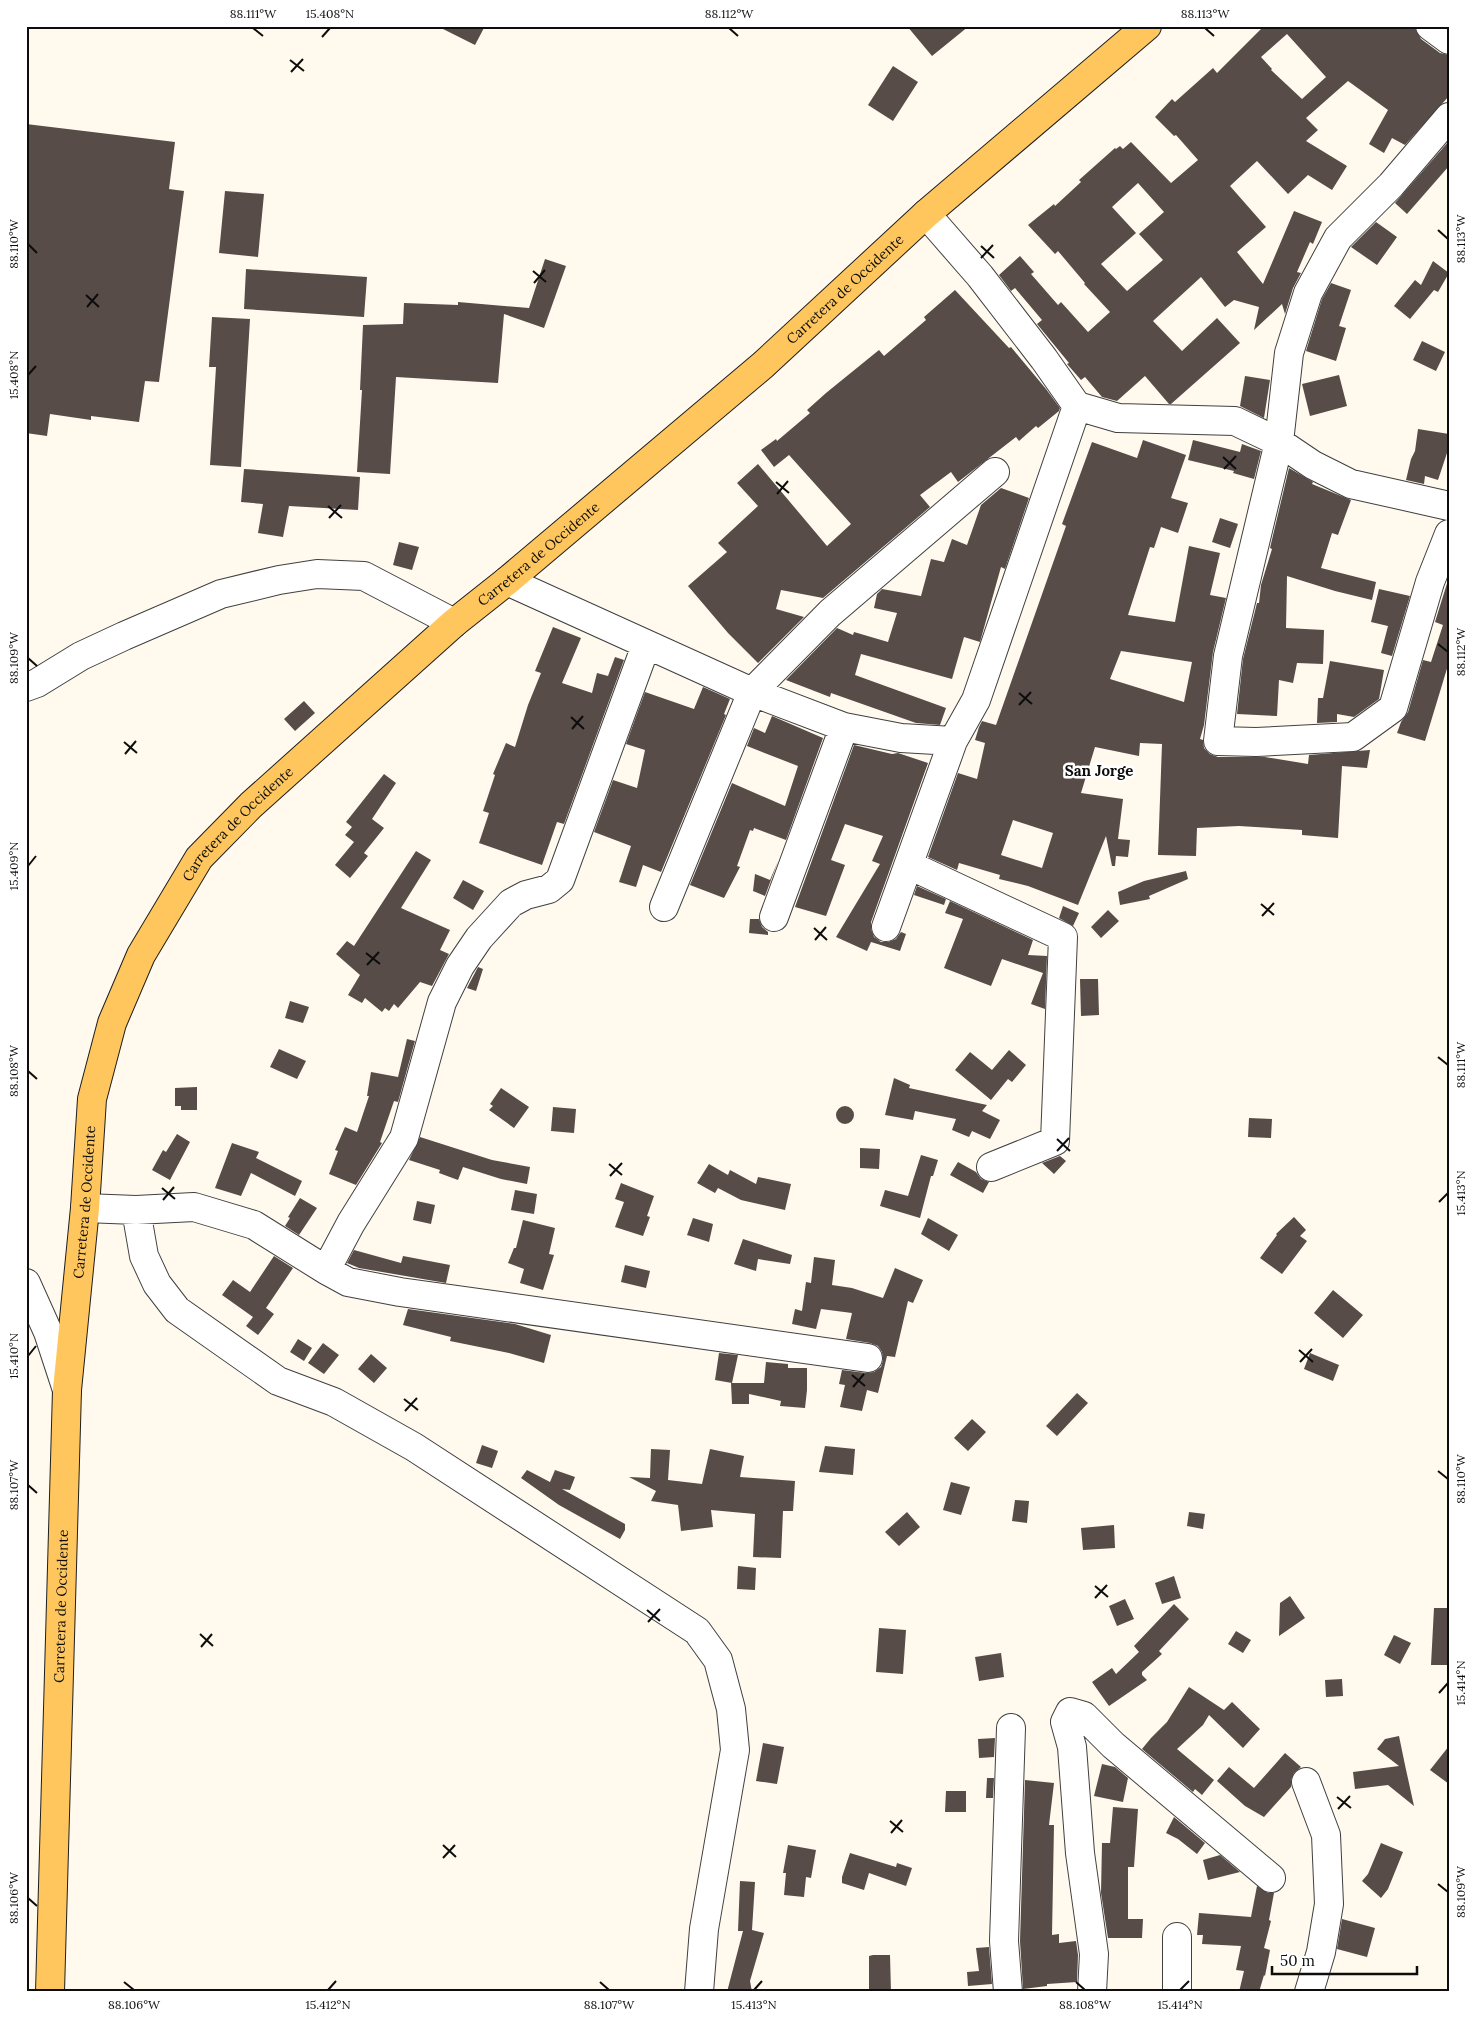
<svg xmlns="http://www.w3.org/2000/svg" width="1475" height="2018" font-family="Lora,serif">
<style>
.building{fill:#574c48;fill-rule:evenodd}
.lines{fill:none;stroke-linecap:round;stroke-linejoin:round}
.minor-casing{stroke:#404040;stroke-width:30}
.major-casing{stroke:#1e1e1e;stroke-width:30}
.minor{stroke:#fff;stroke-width:28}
.major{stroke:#ffc65d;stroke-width:28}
.ticks{fill:none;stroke:#0d0d0d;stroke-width:2}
.labels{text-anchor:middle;stroke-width:5;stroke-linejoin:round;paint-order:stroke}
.street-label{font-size:14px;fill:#0d0d0d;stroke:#fff}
.neighbourhood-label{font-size:15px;font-weight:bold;fill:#0d0d0d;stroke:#fff}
.neatline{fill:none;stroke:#0d0d0d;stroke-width:2}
.ticks-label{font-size:12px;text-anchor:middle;fill:#0d0d0d}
</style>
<rect width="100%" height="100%" fill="#fffaed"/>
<path class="building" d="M437,26H485L475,45Z
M907,26H969L932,56Z
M1264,26H1412L1415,28L1421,39L1440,53L1449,55V96L1405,145L1392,138L1384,153L1369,144L1388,110L1348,81L1306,118L1318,130L1306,141L1347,166L1332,190L1308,175L1288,194L1257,161L1230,186L1266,227L1237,252L1263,284L1294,211L1322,222L1313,244L1310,242L1297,272L1301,273L1293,288L1285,314L1282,304L1254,330L1259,307L1234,300L1225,307L1201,277L1153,321L1182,351L1217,318L1240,343L1171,404H1169L1145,376L1117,401L1102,397L1085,377L1081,380L1067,364L1069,363L1037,324L1042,320L1015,288L1011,291L999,275L1020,256L1034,272L1031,274L1058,305L1061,302L1088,332L1110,312L1084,284L1085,283L1058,251L1055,254L1028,225L1054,204L1055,206L1081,182L1079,180L1115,148L1116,149L1120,146L1123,149L1131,142L1171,183L1198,160L1176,135L1174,136L1155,117L1172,99L1175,102L1213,68L1217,73ZM1287,34L1326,77L1302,99L1271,70L1272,69L1261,57ZM1138,183L1164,212L1139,234L1163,260L1127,291L1101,264L1136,233L1112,207Z
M893,66L918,82L893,121L868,105Z
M26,124L175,142L169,189L184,191L159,382L145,381L139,422L91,416V420L50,414L47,436L26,433Z
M1449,141V166L1407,214L1395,203Z
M225,191L264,194L258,257L219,253Z
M1376,222L1397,237L1377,265L1351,247Z
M545,259L566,266L544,328L504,314L498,383L396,377L390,474L357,472L362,390H360L363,325L403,324L404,303L458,305V302L529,308Z
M1433,261L1449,273L1438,292L1434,290L1410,319L1394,306L1415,280L1421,285Z
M246,269L367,277L364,317L244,309Z
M1331,283L1351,290L1339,326L1346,328L1336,361L1306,351L1322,299Z
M955,290L1009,348L1011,347L1046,389L1060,408L1059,411L1038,428L1036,426L1019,441L1016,437L958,482L951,472L920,495L930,507L823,598L781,590L776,609L804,617L758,663L728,633L688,586L727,552L718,543L758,506L737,483L758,464L827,546L851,524L789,455L774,467L761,450L776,439L777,441L810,413L807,410L826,393L879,350L884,356L926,320L924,317Z
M212,317L250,319L241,467L210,465L216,367H209Z
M1422,341L1445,352L1436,371L1413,360Z
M1339,375L1347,406L1310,416L1302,384Z
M1245,376L1270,380L1264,418L1240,406Z
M1418,429L1449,434V447L1438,480L1425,476L1424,484L1406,480L1411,459L1415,451Z
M1143,440L1186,455L1171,498L1188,503L1178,533L1161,527L1154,548L1150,547L1128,615L1175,622L1189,546L1220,553L1210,595L1226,598L1213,652L1204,725L1200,739L1203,740L1204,748L1210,754L1218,757H1265L1308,764L1309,755L1370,750L1367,768L1342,766L1338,838L1302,835V830L1239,826L1197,828L1196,856L1158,855L1162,744L1140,743L1139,756L1095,747L1081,793L1123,799L1118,839L1130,840L1128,857L1116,856L1115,866H1112L1106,836L1078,905L1028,886L999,879L1000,875L959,863L957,870L928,857L958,773L977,779L985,743L975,740L979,727L982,721L996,725L1066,526L1062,524L1092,442L1137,458ZM1121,651L1192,662L1184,702L1110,679ZM1013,820L1053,833L1042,868L1001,855Z
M1193,440L1240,452L1242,444L1261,451L1254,479L1233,473L1234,471L1188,460Z
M1289,468L1313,482L1312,484L1351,500L1338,535L1332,533L1321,568L1376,582L1372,600L1335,591L1287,576L1286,628L1324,630L1323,664L1297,663L1293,683L1279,680L1277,716L1237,714L1243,659L1257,603H1259L1261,585L1272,549L1270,548Z
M244,469L360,477L358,510L289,506L283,537L258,533L263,504L241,502Z
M1001,488L1029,498L1005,569L1001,567L980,642L964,637L952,679L861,654L855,675L946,708L940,725L916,723L831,693L830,697L786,680L837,628L853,635L854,632L888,642L897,613L874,608L877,594L882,589L921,596L931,559L944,562L952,539L967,545L981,505Z
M1220,518L1238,524L1230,548L1212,542Z
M399,542L419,547L412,570L393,565Z
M1449,577V662L1425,741L1397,733L1401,722L1408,712L1423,660L1431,662L1443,625L1435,622Z
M1379,589L1410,596L1392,656L1381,653L1388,626L1371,622Z
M553,627L581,638L562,683L592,693L597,673L608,676L615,657L624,660L564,824L557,822L542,865L479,843L489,813L483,811L495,775L493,774L506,743L515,747L528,705L541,673L535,671Z
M1330,661L1384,670L1379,699L1354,717L1337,714V722L1317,723L1318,698H1323Z
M703,687L730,699L724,714L726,715L661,872L643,865L636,887L619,882L631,846L594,832L613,780L637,788L645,750L626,744L645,692L694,709Z
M304,701L315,713L295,731L284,719Z
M772,716L823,738L786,840L754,828L753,831L750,830L737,866L740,867L724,898L690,885L732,783L785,806L798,766L747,746L754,728L765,733Z
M854,745L892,754L898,753L928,763L871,922V929L874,937L881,942H888L896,939L901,932L906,934L900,951L871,942L867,951L836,937L880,864L872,861L883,836L845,824L831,860L845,865L826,916L795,907Z
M384,774L396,783L372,819L384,828L364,853L368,856L350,878L335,865L354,842L345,835L352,827L346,822Z
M416,851L431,860L401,908L450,930L440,950L449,954L432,986L420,982L398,1008L394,1004L389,1011L385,1008L382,1012L365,998L362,1003L348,995L360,975L336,954L347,941L354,946Z
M778,861L765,896L753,891L755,874L770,880Z
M1186,871L1188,879L1149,896L1150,899L1120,905L1118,892L1144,881Z
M463,880L484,891L473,910L453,898Z
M917,886L946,899L944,905L914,895Z
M950,901L1033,940L1028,955L1047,956L1045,1009L1031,1004L1043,973L1002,959L991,986L944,968L963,919L945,913Z
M1063,906L1079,913L1073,926L1059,918Z
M1108,910L1119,921L1101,938L1091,927Z
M750,919H759L762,927L768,932V935L749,933Z
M478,967L483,969L476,991L467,988Z
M1080,979H1098L1099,1015L1081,1016Z
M290,1001L309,1007L303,1023L285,1018Z
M407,1039L415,1041L398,1102L394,1101L380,1142L382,1143L356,1185L329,1174L338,1151L335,1150L345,1127L357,1132L369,1096H367L371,1072L398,1077Z
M279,1049L306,1061L297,1079L270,1067Z
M1009,1050L1026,1065L1012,1082L1008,1079L991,1100L955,1070L970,1052L992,1070Z
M894,1078L910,1085L909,1088L987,1105L982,1111L1000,1120L990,1139L972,1131L969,1137L952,1130L956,1119L915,1111L913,1120L885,1115Z
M197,1087V1110H181V1106H175V1088Z
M501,1088L529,1107L514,1128L489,1110L493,1106L490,1104Z
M836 1115a9 9 0 1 1 18 0a9 9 0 1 1-18 0Z
M553,1107L576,1109L574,1133L551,1131Z
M1249,1118L1272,1119L1271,1138L1248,1137Z
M177,1134L190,1142L170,1180L152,1170L163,1150L166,1152Z
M420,1137L492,1160L530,1167L527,1184L501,1179L463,1167L458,1180L439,1173L440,1170L409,1160Z
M232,1143L259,1152L256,1158L302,1181L295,1196L251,1173L241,1196L215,1188Z
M860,1148L880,1149L879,1169L860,1168Z
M921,1155L938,1160L933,1176H931L920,1218L880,1206L885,1190L908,1196Z
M1060,1156L1066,1161L1054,1174L1042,1163Z
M958,1162L976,1172L981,1179L989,1182L983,1193L950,1175Z
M709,1164L728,1175L730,1170L756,1184L758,1177L791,1184L785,1210L741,1200L718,1188L715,1193L697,1183Z
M621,1183L654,1196L647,1216L650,1217L643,1236L615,1227L624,1202L615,1199Z
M515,1190L537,1194L534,1214L511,1210Z
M300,1198L317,1208L299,1235L285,1226L290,1218L288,1217Z
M417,1201L435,1205L431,1224L413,1220Z
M1294,1217L1306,1230L1300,1236L1307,1241L1282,1274L1260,1258L1277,1235L1276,1234Z
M693,1218L713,1224L709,1242L687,1235Z
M928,1218L958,1235L949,1251L921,1234Z
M523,1220L555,1228L549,1254L554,1255L543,1290L520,1283L524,1269L508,1263L514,1248H516Z
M743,1239L792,1255L790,1264L758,1259L756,1271L734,1264Z
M354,1250L401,1263L403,1256L450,1265L446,1283L359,1268L347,1263Z
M274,1256L293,1268L266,1308L274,1314L258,1335L246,1326L253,1317L222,1295L233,1280L250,1292Z
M814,1257L835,1260L832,1285L852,1288L883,1298L895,1268L923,1280L913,1303L908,1301L895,1357L887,1356L878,1393L867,1390L862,1411L840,1407L845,1385L839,1384L842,1370L866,1373L874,1372L881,1367L883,1360L882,1352L878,1346L870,1343L846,1339L852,1313L821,1309L816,1329L792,1324L795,1309L802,1311L806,1282L811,1283Z
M625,1265L650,1271L646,1288L621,1282Z
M1333,1290L1363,1315L1343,1338L1314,1313Z
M408,1309L515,1324L551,1335L544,1363L509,1353L450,1341L451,1337L403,1325Z
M298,1339L312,1348L304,1361L290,1352Z
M323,1343L339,1355L324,1374L308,1363Z
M719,1353L738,1355L732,1383L715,1380Z
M1310,1353L1339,1365L1333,1381L1304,1369Z
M371,1354L387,1368L374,1383L358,1369Z
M766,1362L788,1364V1368H807V1390L805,1408L780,1406L781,1401L749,1394V1404H732L731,1383H764Z
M1077,1393L1088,1403L1057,1436L1046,1426Z
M972,1419L986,1432L968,1451L954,1438Z
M482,1445L498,1451L492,1468L476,1463Z
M825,1446L855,1449L853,1475L819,1472Z
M651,1449L670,1450L668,1480L702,1484L710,1449L744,1456L740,1477L795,1481L793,1511H783L781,1558L753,1557L755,1514L711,1510L713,1527L681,1531L678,1505L651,1501L656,1491L629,1477L650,1478Z
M527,1470L550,1482L555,1470L575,1477L570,1490L562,1489L625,1524V1530L620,1539L559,1505L521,1478Z
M951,1482L970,1487L961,1515L943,1510Z
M1015,1500L1029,1501L1027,1523L1012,1521Z
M907,1512L920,1527L899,1546L885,1532Z
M1189,1512L1205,1514L1203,1529L1187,1526Z
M1114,1525L1115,1548L1083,1550L1081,1528Z
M738,1566L756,1568L755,1590L737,1589Z
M1174,1576L1181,1598L1162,1604L1155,1583Z
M1290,1596L1305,1618L1279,1636L1280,1603Z
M1125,1599L1134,1619L1117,1626L1109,1606Z
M1174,1604L1189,1619L1159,1651L1162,1654L1142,1672V1675L1147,1680L1109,1706L1092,1682L1112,1668L1116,1674L1139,1652L1134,1646Z
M1434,1608H1449V1665H1431Z
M879,1628L906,1630L903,1674L876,1672Z
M1236,1631L1251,1640L1243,1653L1228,1644Z
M1394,1635L1411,1643L1400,1664L1384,1655Z
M1001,1653L1004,1677L979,1681L975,1657Z
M1342,1679L1343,1696L1326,1697L1325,1680Z
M1189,1687L1224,1710L1232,1702L1260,1729L1243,1748L1209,1715L1203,1725L1177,1749L1214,1780L1202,1795L1195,1789L1193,1792L1142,1749L1151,1738L1167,1722Z
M1399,1736L1405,1765L1414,1806L1388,1785L1355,1789L1353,1772L1399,1766L1377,1749L1385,1739Z
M995,1738L994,1757L979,1758L978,1739Z
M763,1743L784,1747L777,1784L756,1781Z
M1449,1746V1784L1430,1770Z
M1285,1753L1301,1767L1294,1773L1291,1780V1787L1264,1817L1245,1806L1217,1781L1229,1767L1254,1788Z
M1102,1764L1115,1767L1128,1778L1123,1802L1094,1796Z
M987,1778H994L993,1798H986Z
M1025,1780L1054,1783L1049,1825H1054L1052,1935L1059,1934V1943L1076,1941L1078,1955L1077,1982L1047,1984V1986L1023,1989L1020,1941Z
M946,1791H966V1812H945Z
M1113,1807L1138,1809L1134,1867H1128V1919H1143L1142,1938H1108L1101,1893L1102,1843H1110Z
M1174,1817L1205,1843L1197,1854L1178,1839L1166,1833Z
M1381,1843L1403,1852L1388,1889L1381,1898L1362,1881L1368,1874Z
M788,1845L816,1850L811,1878L806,1877L804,1897L784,1895L786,1873H783Z
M850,1853L896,1867L897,1863L912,1868L906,1886L869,1873L864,1890L842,1883V1877Z
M1220,1855L1240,1872L1208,1880L1203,1860Z
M740,1881L755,1882L752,1930L764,1933L750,1981L752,1992H727L743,1931H738Z
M1257,1886L1268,1893H1274L1269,1920L1271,1921L1264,1948L1270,1950L1265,1976L1264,1975L1259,1992H1239L1244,1971L1236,1970L1241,1946L1202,1944L1203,1935H1197L1199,1913L1251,1917Z
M1342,1919L1375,1928L1367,1957L1337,1949Z
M989,1947L992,1984L968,1986L967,1972L979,1971L976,1948Z
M873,1955H890L891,1992H869V1956Z"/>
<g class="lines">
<g class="minor-casing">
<path id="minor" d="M1430,26L1449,40
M1449,117L1391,185L1338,238L1308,293L1289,353L1279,442L1228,656L1218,741L1256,742L1353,737L1393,708L1430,582L1449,534
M926,214L980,276L1044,359L1077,406L1118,418L1235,421L1279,442L1313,465L1351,484L1449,506
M507,581L752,692L844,727L901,738L953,741L976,700L1077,406
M26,687L37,683L81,656L124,636L221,594L279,580L317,574L364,576L454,623
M909,865L1063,937L1055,1141L991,1167
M664,907L752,692L830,613L995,472
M774,917L844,727
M886,927L953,741
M85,1208L136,1210L194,1207L254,1225L326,1270L348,1282L400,1292L868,1358
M136,1210L144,1256L157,1284L177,1310L278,1381L334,1402L414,1447L697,1631L718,1660L731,1709L735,1750L704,1929L699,1992
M326,1270L351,1223L404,1138L442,1002L460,966L479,938L511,903L526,895L549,889L560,880L646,645
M26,1283L48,1332L67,1390
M1306,1782L1326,1835L1329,1904L1321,1952L1309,1992
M1177,1937V1992
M1008,1992L1004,1941L1011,1728
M1092,1992L1094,1954L1080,1853L1072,1747L1065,1722L1070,1712L1084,1716L1113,1745L1271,1878"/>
</g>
<g class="major-casing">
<g id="major">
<path id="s1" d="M50,1992L67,1390L85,1208L92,1099L112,1023L141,955L199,858L251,805L454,623L507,581L763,365L926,214L1147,26"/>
</g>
</g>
<use href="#minor" class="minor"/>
<use href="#major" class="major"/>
</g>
<path class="ticks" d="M253,28L263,36M729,28L738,36M1205,28L1214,36M322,37L330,28M290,60L304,71M291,72L303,59M1438,230L1448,239M28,244L37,253M981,246L994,258M981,258L993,245M533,271L546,282M534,283L545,270M86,295L99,307M87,307L98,294M28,375L36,366M1223,457L1236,469M1224,469L1236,456M776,482L789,493M777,494L788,481M328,506L342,518M329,518L341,505M1438,644L1448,652M28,658L37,666M1019,693L1032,704M1019,705L1031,692M571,717L584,729M572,729L583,716M124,742L137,753M125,754L136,741M28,866L36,856M1261,904L1274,915M1262,916L1274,903M814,928L827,940M815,940L826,927M366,953L380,964M367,965L379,952M1438,1057L1448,1065M28,1071L37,1079M1057,1139L1070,1151M1057,1151L1069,1138M609,1164L622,1175M610,1176L622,1163M162,1188L175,1199M163,1200L174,1187M1439,1202L1448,1193M1299,1350L1313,1362M28,1356L36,1346M1300,1362L1312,1349M852,1375L865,1386M853,1387L864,1374M404,1399L418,1410M405,1411L417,1398M1438,1471L1448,1479M28,1485L37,1493M1095,1586L1108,1597M1095,1598L1107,1585M647,1610L660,1621M648,1622L660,1609M200,1634L213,1646M201,1647L212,1634M1439,1693L1448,1683M1337,1797L1351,1808M1338,1809L1350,1796M890,1821L903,1832M891,1833L902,1820M443,1845L456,1857M443,1858L455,1845M1438,1884L1448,1892M28,1898L37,1906M124,1982L134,1990M600,1982L609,1990M1076,1982L1085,1990M328,1990L336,1981M754,1990L762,1981M1180,1990L1189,1981"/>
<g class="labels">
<g class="street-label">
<text dy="5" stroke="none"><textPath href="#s1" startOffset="2021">Carretera de Occidente</textPath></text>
<text dy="5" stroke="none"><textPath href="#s1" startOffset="1616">Carretera de Occidente</textPath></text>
<text dy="5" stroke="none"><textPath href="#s1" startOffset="1211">Carretera de Occidente</textPath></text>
<text dy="5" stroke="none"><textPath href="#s1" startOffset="791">Carretera de Occidente</textPath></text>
<text dy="5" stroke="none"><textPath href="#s1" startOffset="386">Carretera de Occidente</textPath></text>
</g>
<g class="neighbourhood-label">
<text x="1099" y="776">San Jorge</text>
</g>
</g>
<rect width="1475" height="2018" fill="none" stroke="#ffffff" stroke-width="55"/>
<path d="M1272 1966v8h145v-8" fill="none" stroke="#0d0d0d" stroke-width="2.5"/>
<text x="1280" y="1966" font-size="15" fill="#0d0d0d" stroke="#ffffff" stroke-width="4" paint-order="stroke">50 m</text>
<rect x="28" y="28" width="1420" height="1962" class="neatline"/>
<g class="ticks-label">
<text x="253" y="18">88.111°W</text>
<text x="330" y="18">15.408°N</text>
<text x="729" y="18">88.112°W</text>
<text x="1205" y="18">88.113°W</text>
<text transform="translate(1461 239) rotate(-90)" y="4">88.113°W</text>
<text transform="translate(14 244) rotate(-90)" y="4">88.110°W</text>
<text transform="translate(14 375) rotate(-90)" y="4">15.408°N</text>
<text transform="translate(1461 652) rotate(-90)" y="4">88.112°W</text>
<text transform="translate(14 658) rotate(-90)" y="4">88.109°W</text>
<text transform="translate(14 866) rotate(-90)" y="4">15.409°N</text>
<text transform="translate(1461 1065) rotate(-90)" y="4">88.111°W</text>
<text transform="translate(14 1071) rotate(-90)" y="4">88.108°W</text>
<text transform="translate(1461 1193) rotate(-90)" y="4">15.413°N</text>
<text transform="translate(14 1356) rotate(-90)" y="4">15.410°N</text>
<text transform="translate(1461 1479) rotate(-90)" y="4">88.110°W</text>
<text transform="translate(14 1485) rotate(-90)" y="4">88.107°W</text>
<text transform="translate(1461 1683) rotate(-90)" y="4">15.414°N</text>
<text transform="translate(1461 1892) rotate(-90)" y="4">88.109°W</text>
<text transform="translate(14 1898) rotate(-90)" y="4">88.106°W</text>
<text x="134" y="2009">88.106°W</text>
<text x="328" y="2009">15.412°N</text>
<text x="609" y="2009">88.107°W</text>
<text x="754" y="2009">15.413°N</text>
<text x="1085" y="2009">88.108°W</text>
<text x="1180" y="2009">15.414°N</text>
</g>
</svg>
